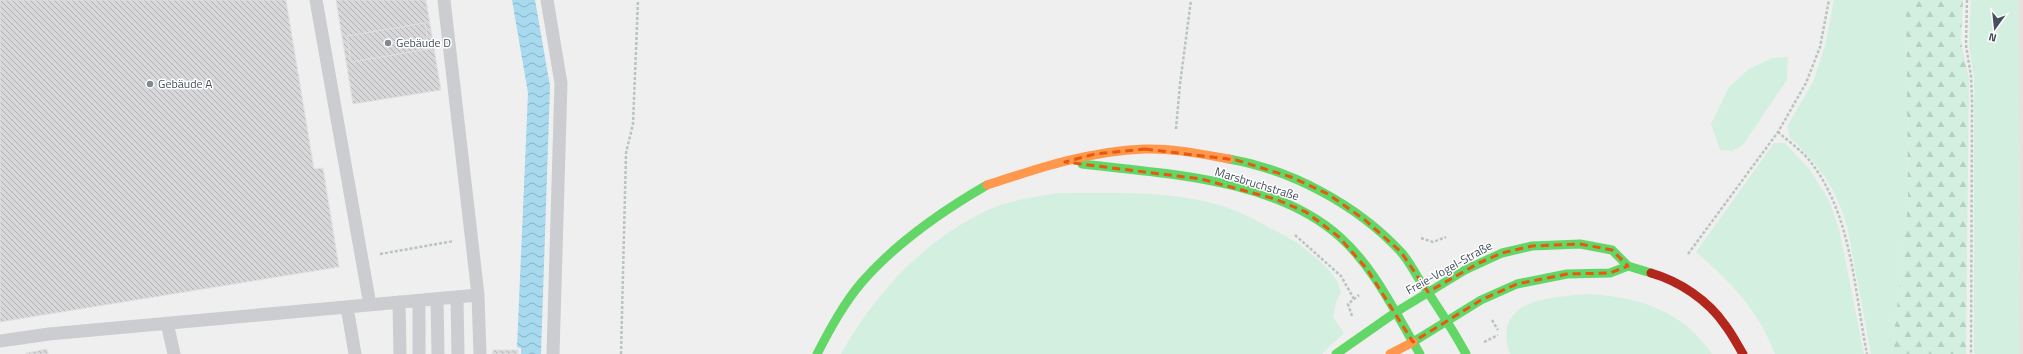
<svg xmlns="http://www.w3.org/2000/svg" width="2023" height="354" font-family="'Titillium Web',sans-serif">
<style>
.commercial{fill:#e5e3dd}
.green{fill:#d3efe0}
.forest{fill:url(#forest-firs)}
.water{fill:url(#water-waves)}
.building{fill:url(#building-back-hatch);stroke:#e1e1e2}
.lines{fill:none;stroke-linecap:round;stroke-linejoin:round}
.path{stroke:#b7c4c1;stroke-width:2.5;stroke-dasharray:3 2;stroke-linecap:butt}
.lane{stroke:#cbcdd0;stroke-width:13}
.fast{stroke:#63d668;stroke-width:9}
.slow{stroke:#ff974d;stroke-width:9}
.jam{stroke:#b3261e;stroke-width:9}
.marked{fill:none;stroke:#e8590c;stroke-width:3;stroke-dasharray:8 5;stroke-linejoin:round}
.poi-dot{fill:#82888f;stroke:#fff;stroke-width:1.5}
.labels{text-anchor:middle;stroke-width:3;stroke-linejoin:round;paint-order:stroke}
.poi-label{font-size:12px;fill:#46505c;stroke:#fff;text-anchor:start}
.street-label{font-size:12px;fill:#46505c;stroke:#fff}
</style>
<defs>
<pattern id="forest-firs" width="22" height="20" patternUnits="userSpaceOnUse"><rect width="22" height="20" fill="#d3efe0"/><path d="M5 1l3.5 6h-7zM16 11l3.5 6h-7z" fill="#b6cfc3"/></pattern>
<pattern id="water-waves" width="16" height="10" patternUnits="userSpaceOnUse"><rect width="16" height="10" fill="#a7daee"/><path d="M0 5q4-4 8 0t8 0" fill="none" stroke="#8ab3c4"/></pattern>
<pattern id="building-back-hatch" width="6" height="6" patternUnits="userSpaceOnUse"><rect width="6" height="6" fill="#d7d7d9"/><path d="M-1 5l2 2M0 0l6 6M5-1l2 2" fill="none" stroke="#b0b1b3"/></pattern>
</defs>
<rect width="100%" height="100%" fill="#f0efef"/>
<path class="commercial" d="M2018,0H2023V354H2019Z"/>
<path class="green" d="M1834,0H1906L1908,204L1892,354H1871L1847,226C1836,188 1818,163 1789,137L1788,125L1813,82L1825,46Z
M1971,0H2018L2019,354H1974V78L1969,44Z
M1788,57L1787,80L1743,145L1732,151L1720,150L1711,124L1729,87L1749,69L1772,58Z
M1774,143H1785L1810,170L1829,200L1839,229L1864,354H1775C1757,309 1732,283 1696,252Z
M1059,193C1112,193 1170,190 1222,206C1239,211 1256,220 1272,229C1286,236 1299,243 1310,253C1324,264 1338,276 1341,293L1336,302L1333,317L1344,333L1322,354H841C875,293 924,240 988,210C1010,200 1035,197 1059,193Z
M1589,294C1639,297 1682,310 1712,354H1510C1491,299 1551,297 1589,294Z"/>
<path class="forest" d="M1906,0H1963L1961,42L1969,78L1966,354H1892L1908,204Z"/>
<path class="water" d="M512,0H535L550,86L541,354H521V348L517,347L528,93Z"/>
<path class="building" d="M0,0H286L314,169L323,168L339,267L0,322Z
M336,0H426L441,90L353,104Z
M425,23L429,49L351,62L347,36Z
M47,349L48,354H26V353Z
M493,350H518V354H492Z"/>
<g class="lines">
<path class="path" d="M1967,0L1966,45L1971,76L1972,102L1971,354
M1176,129L1180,84L1191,0
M1778,132C1788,141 1801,150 1810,161C1852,215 1854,289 1867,354
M1295,235L1341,276L1354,299
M1421,238L1433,242L1446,237
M380,254L454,241
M1688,254L1778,132L1806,83L1820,47L1829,0
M1352,316L1348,304L1359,295
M1492,320L1498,330
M1484,342L1498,335
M621,354L626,153L633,124L638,0"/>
<path class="lane" d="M316,0L370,305
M547,0L561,83L553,354
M478,295L480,354
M457,298L458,354
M437,299L438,354
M419,301V354
M399,302L400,354
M347,307L355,354
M167,323L174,354
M0,341L49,334L478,295L444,0"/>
<path class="fast" d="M1229,159C1292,170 1357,205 1400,251C1408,259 1413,270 1419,279C1436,304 1452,328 1466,354
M1082,164C1165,174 1275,178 1340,237C1375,268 1396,315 1420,354
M1396,312L1465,270L1502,253L1532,246L1580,244L1612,250L1628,266L1651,273
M1413,342L1481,300L1517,284L1567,274L1610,273L1628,266
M817,354C830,329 844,303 862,282C897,242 942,211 987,185
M1336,354L1396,312"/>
<path class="slow" d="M987,185C1039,168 1090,151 1144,149C1172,148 1201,154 1229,159
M1390,354L1413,342"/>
<path class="jam" d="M1651,273C1679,281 1708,300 1725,325C1732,334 1737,344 1743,354"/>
</g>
<path class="marked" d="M1145,149L1236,160L1291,177L1328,194L1365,220L1401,252L1428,292L1479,263L1502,253L1532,246L1580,244L1612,250L1628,266L1610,273L1567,274L1517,284L1481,300L1413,342L1367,269L1339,237L1306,212L1275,199L1201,179L1065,162L1095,154Z"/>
<g class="poi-dot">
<circle cx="388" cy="43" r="4"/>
<circle cx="150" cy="84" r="4"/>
</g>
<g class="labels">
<g class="poi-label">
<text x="396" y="47">Gebäude D</text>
<text x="158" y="88">Gebäude A</text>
</g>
<g class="street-label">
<text transform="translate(1257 184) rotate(17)" y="4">Marsbruchstraße</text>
<text transform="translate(1449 268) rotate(-29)" y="4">Freie-Vogel-Straße</text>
</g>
</g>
<g transform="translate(1995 28) rotate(195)" stroke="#ffffff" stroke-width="3" paint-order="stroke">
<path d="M0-3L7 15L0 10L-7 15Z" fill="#46505c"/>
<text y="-6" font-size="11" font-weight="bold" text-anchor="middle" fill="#46505c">N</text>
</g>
</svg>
